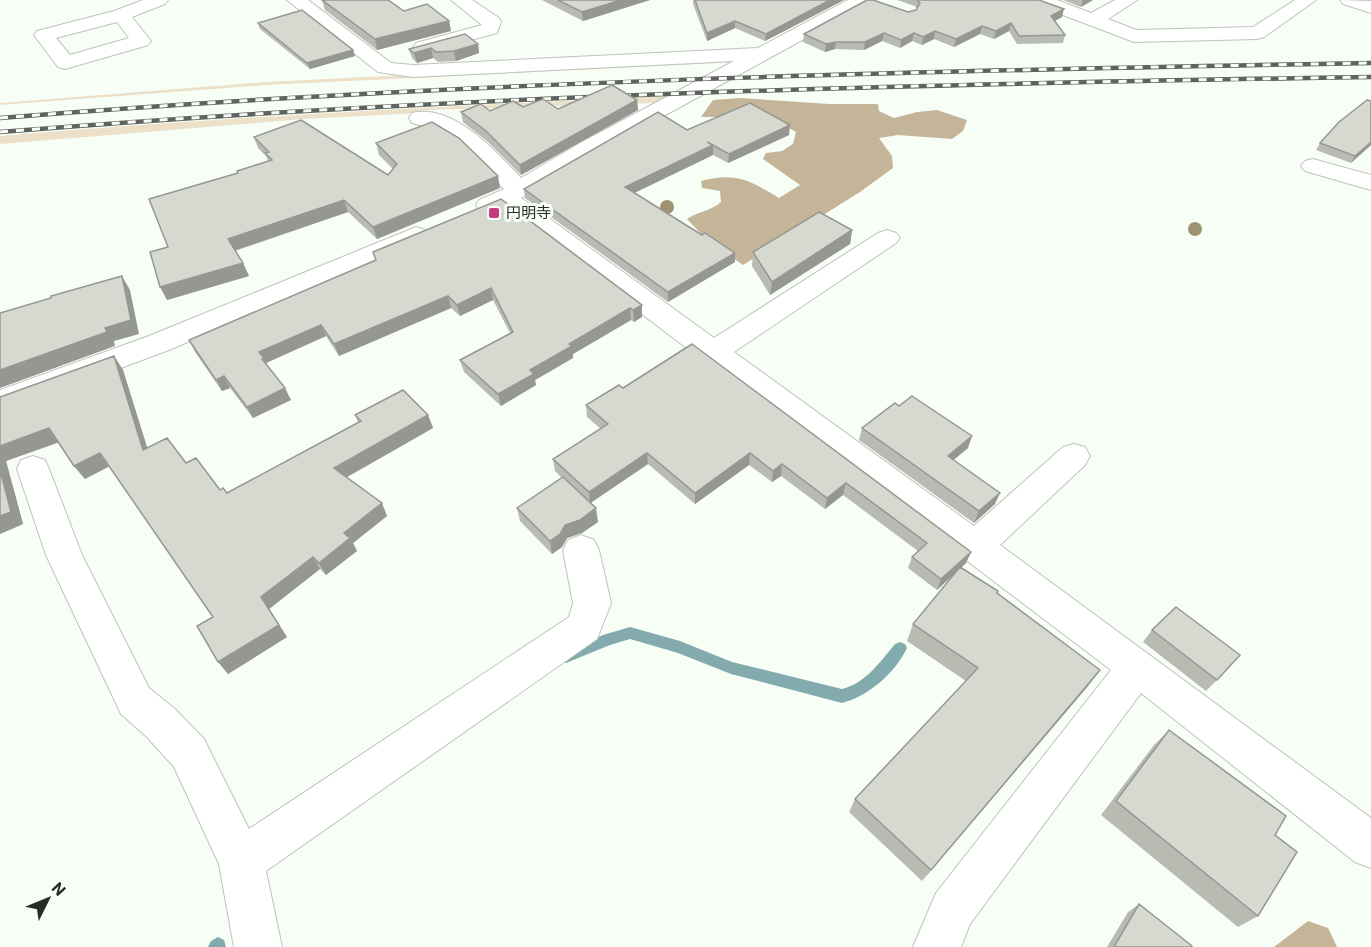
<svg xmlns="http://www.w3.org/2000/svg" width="1371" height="947" font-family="Roboto,'Noto Sans JP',sans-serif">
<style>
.green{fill:#ede0c8}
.forest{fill:#c5b598}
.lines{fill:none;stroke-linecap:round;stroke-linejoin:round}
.stream{fill:#83abad;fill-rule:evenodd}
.minor-casing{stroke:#bdc3bc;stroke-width:2}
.minor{fill:#fff;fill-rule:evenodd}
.rail-casing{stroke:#5f625e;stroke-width:4.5}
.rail{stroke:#f7fef6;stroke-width:3;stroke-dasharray:8;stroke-linecap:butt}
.tree{fill:#9d9372}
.wall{fill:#b9bab2}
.shaded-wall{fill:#969791}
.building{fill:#d7d8cf;stroke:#969791;stroke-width:1.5}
.poi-dot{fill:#c23d80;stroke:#f7fef6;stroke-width:2}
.labels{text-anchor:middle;stroke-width:6;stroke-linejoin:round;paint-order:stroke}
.far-poi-label{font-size:15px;fill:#282a28;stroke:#f7fef6;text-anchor:start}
</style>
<rect width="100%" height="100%" fill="#f7fef6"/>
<path class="green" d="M746,58L741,62L266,85L0,105V103L267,82Z
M670,96L657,103L428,110L421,111V113L303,119L0,144V136C223,117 447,106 670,96Z"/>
<path class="forest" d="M740,98L829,104H878L879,111L894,118L917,112L937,110L967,120L963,131L952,139L898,135L879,138L892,156L893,168L860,192L743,265L706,239L687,219C699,211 711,211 721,202L720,191L702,188L701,181C736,172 749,180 779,198L800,185L763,159L766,153L782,151L793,144L796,132L770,117H701L713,100Z
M1308,921L1328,928L1337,947H1274Z"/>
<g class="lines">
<path class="stream" d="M630,627L680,641L732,662L842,689C866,683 880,662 895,644L900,642L905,644L907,648C895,673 869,696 842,703L731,674L678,653L630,639L610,645L566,663L561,661L559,657L561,653L603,635Z
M218,937L224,940L226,947H208L211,941Z"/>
<g class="minor-casing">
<path id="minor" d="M143,0H168L165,4L132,17L151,41L148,45L65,69L58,67L34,35L37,31L114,11ZM117,22L129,38L70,55L56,38Z
M287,0H308L391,63L413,65L758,48L848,0H871L868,4L598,152L521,198L714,338L878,233L887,230L896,233L900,238L896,243L734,352L974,526L1063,447L1074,444L1085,447L1090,456L1085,465L1000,545L1371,818V868L1355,862L1141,693L970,924L961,947H913L936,893L1111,670L502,208L488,212L479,210L476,205L479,200L504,189C475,157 455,133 412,123L409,118L412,113C454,103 496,152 521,178L582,142L734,61L413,77L378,72Z
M451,0H472L499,18L501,22L497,33L423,53L416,51L413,47L416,43L482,25Z
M1031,0H1057L1091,13L1115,0H1137L1108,19L1136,30L1253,27L1295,0H1316L1264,37L1257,39L1134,42L1034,4Z
M1340,0L1371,1V13L1343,4Z
M1313,159L1371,175V190L1305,171L1301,166L1305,161Z
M416,227L425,230L429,235L425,240L169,350L0,413V390L149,336Z
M33,456L45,460L49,469L82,555L149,688L175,709L204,739L249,829L569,617L573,603L563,550L568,540L581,535L594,540L599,550L611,603L597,639L266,871L282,947H234L219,864L174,767L147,737L121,714L46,555L17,469L21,460Z"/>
</g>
<use href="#minor" class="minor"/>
<g class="rail-casing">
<path id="rail" d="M0,118C457,81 913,71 1371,63
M0,132C457,95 913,84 1371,77"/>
</g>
<use href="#rail" class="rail"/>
</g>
<g class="tree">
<circle cx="667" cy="207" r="7"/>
<circle cx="1195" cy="229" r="7"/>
</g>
<path class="wall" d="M322,0L404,11L449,21L451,31L377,50L325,10Z
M542,0H650L583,21Z
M693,0H844L765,41L735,28L707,41L693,4Z
M897,0H1039L1062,17L1055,21L1065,35L1063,43L1017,44L1009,31L994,39L980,34L954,47L934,39L922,45L912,41L900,48L882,41L864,50L835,49L825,52L803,42L804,34L916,10L917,9L915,6Z
M1063,0H1093L1081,7Z
M258,23L353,50L355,56L310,69L260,29Z
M478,44L479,53L456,61L438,62L433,58L417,63L412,58L409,49Z
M637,100L638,110L521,175L488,142L463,122L461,112L490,111L523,107L558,109Z
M1371,101V145L1351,163L1316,150L1320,143Z
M687,130L789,135L728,163L713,155L634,193L702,235L735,253V262L668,302L525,198L524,189Z
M254,137L388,175L393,169L379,155L376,143L500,188L377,239L348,212L235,251L243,263L249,276L167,300L168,247L237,173L268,161L266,156L258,148Z
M852,230L850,244L770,295L752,266L753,252Z
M376,260L642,305V317L634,322L631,320L573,354V358L535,380L536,385L501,406L464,372L460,360L510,333L493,300L460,316L451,308L339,356L326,336L266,363L291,400L253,418L230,388L222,391L195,352L189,340Z
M692,344L971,552L966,563L961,568L997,594L1088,686L922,881L849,812L855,799L966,681L907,641L913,624L953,575L937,590L908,568L912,557L918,551L843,495L825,509L781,476L772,482L749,465L695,504L648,464L591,503L598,522L582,533L567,538L562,547L552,554L520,521L517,508L562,478L555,471L553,459L601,429L587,417L586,405L623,388Z
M114,356L123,370L147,448L186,463L220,490L227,493L358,422L355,415H428L433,428L347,477L387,516L353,543L357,551L326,575L320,569L269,609L287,637L228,674L213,617L109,466L85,479L74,466L58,442L6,461L23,524L0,534V397Z
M862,428L968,448L953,460L995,504L974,523L859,440Z
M1152,630L1217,680L1206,691L1143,642Z
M1169,730L1275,835L1258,916L1238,927L1101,815L1154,745Z
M1139,904L1191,947H1107L1128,912Z"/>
<path class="shaded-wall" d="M621,0H650L583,21L582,12Z
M830,0H844L765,41L766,34Z
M1083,0H1093L1081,7Z
M1064,9L1062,17L1049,24L1051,16Z
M449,21L451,31L377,50L375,39Z
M735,21V28L707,41V33Z
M1011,23L1009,31L994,39L996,31Z
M982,26L980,34L954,47L956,39Z
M935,31L934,39L922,45L923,37Z
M884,33L882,41L864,50L865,42Z
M914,33L912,41L900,48L901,40Z
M836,42L835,49L825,52L826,44Z
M478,44L479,53L456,61L454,51Z
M431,48L433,58L417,63L414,53Z
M353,50L355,56L310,69L307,63Z
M637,100L638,110L521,175L520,165Z
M790,125L789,135L728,163L729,154Z
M1371,142V145L1351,163L1355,156Z
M713,145V155L626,197L625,187Z
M498,176L500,188L377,239L373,227Z
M344,200L348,212L233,251L228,239Z
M852,230L850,244L770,295L772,282Z
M735,253V262L668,302V292Z
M243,263L249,276L167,300L160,287Z
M122,276L130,290L139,334L114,341L115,346L0,388V370L105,328Z
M491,288L493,300L460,316L457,305Z
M448,296L451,308L339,356L334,344Z
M642,305V317L634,322L633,310Z
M630,308L631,320L573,354V358L535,380L536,385L501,406L498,394L530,370L569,344Z
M321,325L326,336L266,363L269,370L267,371L259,352Z
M114,356L123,370L152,463L143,450Z
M224,376L230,388L222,391L216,380Z
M285,388L291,400L253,418L247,407Z
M428,415L433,428L340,481L334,468Z
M49,428L60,442L6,461L23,524L0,534V446Z
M972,436L968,448L944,468L948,456Z
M100,453L110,466L85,479L74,466Z
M647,453L648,464L590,503L589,492Z
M750,453L749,465L695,504V493Z
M782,464L781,476L772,482L773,471Z
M846,483L843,495L825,509L827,498Z
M1000,493L995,504L974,523L979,511Z
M382,503L387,516L353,543L357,551L326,575L319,563L344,533Z
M596,508L598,522L582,533L567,538L562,547L552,554L550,541L565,525Z
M971,552L966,563L937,590L941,579Z
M313,557L320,569L269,609L287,637L228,674L218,662L261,597Z
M1100,670L1088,686L922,881L931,870Z"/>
<path class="building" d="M322,0H388L404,11L427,4L449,21L375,39Z
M558,0H621L582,12Z
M695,0H830L766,34L735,21L707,33Z
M867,0H873L908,12L916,10L920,3L917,0H1039L1064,9L1051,16L1065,35L1019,36L1011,23L996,31L982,26L956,39L935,31L923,37L914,33L901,40L884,33L865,42H836L826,44L804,34Z
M302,10L353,50L307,63L258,23Z
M465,34L478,44L454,51L436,52L431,48L414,53L409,49Z
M612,85L637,100L520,165L486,131L461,112L481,104L490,111L513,101L523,107L543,99L558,109Z
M1367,100L1371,101V142L1355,156L1320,143L1339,122Z
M750,103L790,125L729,154L707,142L713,145L625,187L702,235L705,233L735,253L668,292L524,189L658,112L687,130Z
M301,120L388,175L397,164L376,143L432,122L459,138L498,176L373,227L344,200L228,239L243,263L160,287L150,252L168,247L149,199L238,173L237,171L272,160L265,153L269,152L254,137Z
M501,199L642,305L633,310L630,308L569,344L572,346L530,370L534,374L498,394L460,360L513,332L491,288L457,305L448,296L334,344L321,325L259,352L264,358L262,359L285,388L247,407L224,376L216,380L189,340L376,260L373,252Z
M819,212L852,230L772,282L753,252Z
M122,276L131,320L105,328L107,332L0,370V313L51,298V296Z
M692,344L971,552L941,579L912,557L927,543L846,483L827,498L782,464L773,471L750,453L695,493L647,453L589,492L553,459L608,424L586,405L619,385L623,388Z
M114,356L143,450L167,438L186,463L196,458L220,490L223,488L227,493L361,421L355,415L403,390L428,415L334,468L382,503L344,533L350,538L319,563L313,557L261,597L279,625L218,662L197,626L213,617L100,453L74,466L49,428L0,446V397Z
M912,396L972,436L948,456L1000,493L979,511L862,428L895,403L899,406Z
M0,470L11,512L0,516Z
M563,477L596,508L580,520L565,525L560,534L550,541L517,508Z
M960,567L998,591L997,593L1100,670L931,870L855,799L978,668L913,624Z
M1176,607L1240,655L1217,680L1152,630Z
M1169,730L1286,816L1275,835L1297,852L1258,916L1116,801Z
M1139,904L1192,946L1191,947H1114Z"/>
<rect class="poi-dot" x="488" y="207" width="12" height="12" rx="3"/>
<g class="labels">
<g class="far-poi-label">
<text x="506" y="218">円明寺</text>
</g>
</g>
<g transform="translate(48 899) rotate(47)" stroke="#f7fef6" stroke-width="4.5" paint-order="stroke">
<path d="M0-4.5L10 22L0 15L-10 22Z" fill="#282a28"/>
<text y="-9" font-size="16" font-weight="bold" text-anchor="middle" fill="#282a28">N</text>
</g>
</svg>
